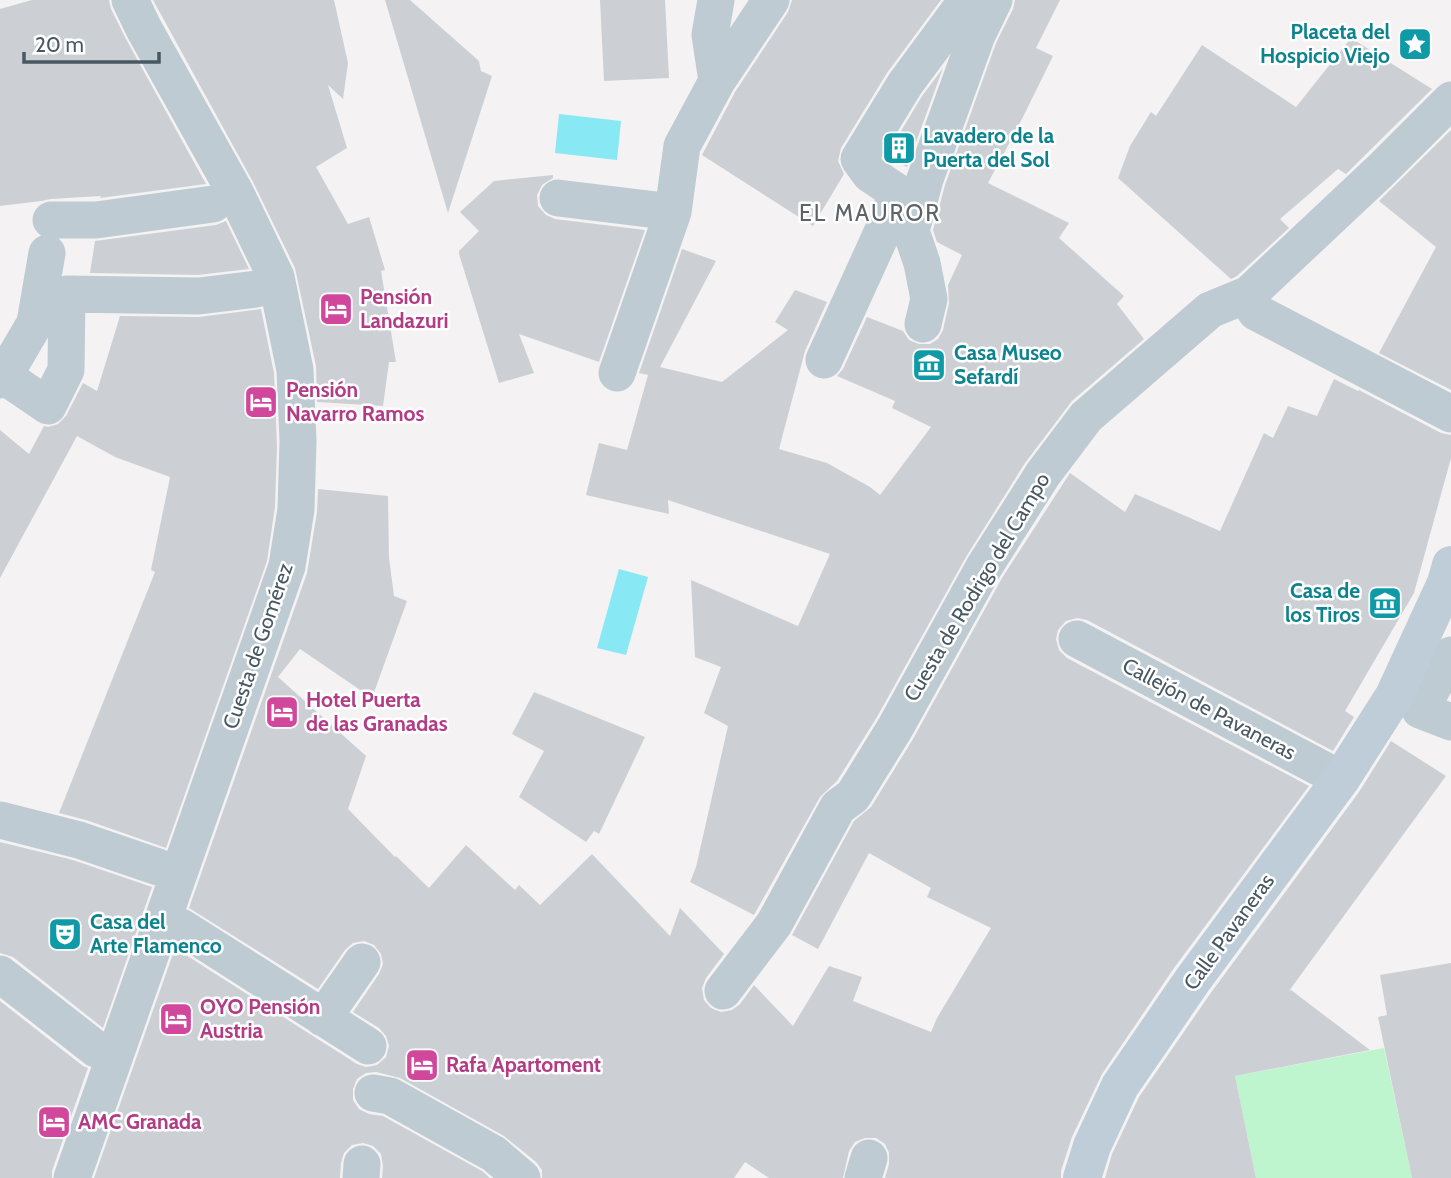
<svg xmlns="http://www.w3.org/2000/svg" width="1451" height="1178" font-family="Cabin,sans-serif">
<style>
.green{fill:#bef4ce}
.water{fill:#88e9f5}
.building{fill:#ccd0d5}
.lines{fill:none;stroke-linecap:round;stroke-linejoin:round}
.street{stroke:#bfcbd2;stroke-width:37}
.secondary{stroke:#becdd7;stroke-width:38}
.labels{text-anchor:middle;stroke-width:5;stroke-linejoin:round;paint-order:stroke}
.culture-label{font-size:21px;font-weight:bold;fill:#0d838f;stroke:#fff;text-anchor:start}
.hotel-label{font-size:21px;font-weight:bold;fill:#b23c85;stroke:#fff;text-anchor:start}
.street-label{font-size:21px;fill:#485862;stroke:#fff}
.neighbourhood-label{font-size:23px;letter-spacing:2px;fill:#5e6368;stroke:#fff}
</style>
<rect width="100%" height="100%" fill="#f4f2f2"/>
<path class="green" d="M1384,1048L1412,1178H1256L1235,1076Z"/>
<path class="water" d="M559,114L621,121L617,160L555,153Z
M619,569L648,577L626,655L597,648Z"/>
<path class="building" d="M32,0H109L111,9L126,39L206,184L100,198L101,196L51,199L41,201L0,206V9Z
M153,0H334L348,63L343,99L328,85L347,148L316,167L348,224L369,217L385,270L381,271L396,362H389L383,406L317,402L316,366L295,268L253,182Z
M385,0H410L479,61L481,71L492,76L448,213Z
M600,0H665L669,78L604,81Z
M792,0H941L887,73L841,148L838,161L844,174L813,226L702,155L735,92L788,12Z
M1015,0H1060L1036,48L1053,56L1022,119L988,183L1069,223L1059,238L1124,296L1117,304L1144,339L1072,401L1025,463L966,557L877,717L837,781L820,797L754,915L690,882L696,867L728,726L704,713L721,667L695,657L691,580L798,626L830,554L668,500L669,514L586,495L599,443L627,450L648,375L639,373L682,249L716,261L660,367L722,382L788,330L775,322L795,290L827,302L805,351L779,449L827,463L870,487L880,495L931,427L892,408L895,401L837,376L843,369L867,317L903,331L909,340L919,344H930L938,339L943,330L949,303L948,285L962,255L937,242L933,230L945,185L996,43L1013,9Z
M1351,38L1432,89L1346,174L1338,169L1280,219L1289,228L1237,276L1231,279L1118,178L1130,146L1151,112L1156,116L1202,45L1296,107Z
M943,68L907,167L886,156L922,96Z
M1451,130V390L1379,353L1436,247L1379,201Z
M553,175V178L542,185L537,195L538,206L546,215L555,219L645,230L599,362L519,334L534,373L499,383L459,254V251L479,231L460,212L494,181Z
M226,221L249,269L198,275L90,273L95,241L216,225Z
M261,309L274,373L277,446L275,507L267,561L166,848L86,820L59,813L155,572L151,570L170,477L115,457L77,436L0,578V430L29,454L44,426L48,427L58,424L66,416L83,383L97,391L120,316L199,317Z
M1334,379L1358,391L1359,390L1441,433L1451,435V458L1414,593L1345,711L1354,717L1333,751L1087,620L1077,618L1066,621L1058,630L1056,639L1059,650L1067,658L1309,786L1174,968L1102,1074L1072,1137L1061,1171V1178H885L889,1164V1153L885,1144L876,1138H865L855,1142L849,1151L843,1178H769L745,1162L734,1178H542V1170L536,1162L504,1136L400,1078L376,1072L366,1073L357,1079L353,1089V1100L359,1109L369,1114L383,1116L482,1171L490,1178H382L383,1166L381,1154L373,1146L363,1143L352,1145L344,1153L341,1163L340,1178H94L175,948L357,1064L366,1067L377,1065L386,1057L389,1046L386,1036L379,1028L353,1012L379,974L383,964L381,954L374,945L364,941L353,943L345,950L318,989L189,908L307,573L317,512L318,489L388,496L389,558L394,596L407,601L372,698L300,649L278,677L366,756L348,809L395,857L396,856L429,888L466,845L515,890L519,885L540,905L592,854L670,936L680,908L724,954L706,978L702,988L704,1000L711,1008L721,1012L732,1010L740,1004L754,985L793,1026L829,966L862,977L853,1001L931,1032L937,1018L991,928L927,897L931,888L869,853L818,949L792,935L854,821L871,807L913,739L1002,578L1070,473L1125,512L1135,494L1220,531L1264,433L1273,438L1288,406L1317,416Z
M534,692L645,737L599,834L594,831L586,842L519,797L544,751L512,734Z
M1391,741L1446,776L1289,991L1291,990L1370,1050L1235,1076L1256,1178H1105L1112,1154L1139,1097L1210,994L1359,792Z
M0,842L73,860L152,887L103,1028L13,957L0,953Z
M1451,963V1178H1412L1378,1017L1387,1015L1380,975Z
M0,1001L83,1066L88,1068L52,1171V1178H0Z"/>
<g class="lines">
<path class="street" d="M716,0L710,35L717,81
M558,198L673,212
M51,220H96L213,204
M1245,296L1256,312L1451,414
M923,324L929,299L922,263L911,231L925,179L977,35L994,0
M824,360L886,224L897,192L870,174L859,159L905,84L967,0
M617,373L673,212L682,146L717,81L771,0
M4,376L35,323L47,253
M0,380L4,376L48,406L66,370L67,294L199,296L256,289
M1077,639L1341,779
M1451,655L1420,710L1451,722
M0,820L79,840L158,867
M181,927L368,1046
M0,974L96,1049
M723,991L774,924L838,807L853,796L895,728L984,567L1043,474L1086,417L1210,310L1249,294L1380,171L1451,100
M323,1018L362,962
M373,1093L390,1096L494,1154L522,1178
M72,1178L287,566L296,509L298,441L295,370L276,277L235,192L144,29L130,0
M361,1178L362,1164
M863,1178L869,1158"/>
<path class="secondary" d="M1082,1178L1092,1146L1120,1086L1192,981L1341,779L1394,696L1446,583L1451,565"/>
</g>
<defs>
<g id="sight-square" transform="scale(1.75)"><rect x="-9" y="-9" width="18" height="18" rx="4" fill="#0f9aa8" stroke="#fff"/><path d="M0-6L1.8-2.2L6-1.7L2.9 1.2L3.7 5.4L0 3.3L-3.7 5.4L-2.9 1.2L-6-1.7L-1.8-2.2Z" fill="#fff"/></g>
<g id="building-square" transform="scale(1.75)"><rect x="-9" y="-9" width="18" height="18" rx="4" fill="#0f9aa8" stroke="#fff"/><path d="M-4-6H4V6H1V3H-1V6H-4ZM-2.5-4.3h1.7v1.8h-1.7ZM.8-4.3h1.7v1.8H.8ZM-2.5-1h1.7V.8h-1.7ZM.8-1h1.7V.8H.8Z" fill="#fff"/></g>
<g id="hotel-square" transform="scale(1.75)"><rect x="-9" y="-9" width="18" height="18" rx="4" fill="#d1479c" stroke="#fff"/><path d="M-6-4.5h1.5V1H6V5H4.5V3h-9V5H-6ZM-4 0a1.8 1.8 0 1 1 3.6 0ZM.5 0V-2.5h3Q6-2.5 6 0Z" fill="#fff"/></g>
<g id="museum-square" transform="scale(1.75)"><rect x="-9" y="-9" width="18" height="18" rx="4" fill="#0f9aa8" stroke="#fff"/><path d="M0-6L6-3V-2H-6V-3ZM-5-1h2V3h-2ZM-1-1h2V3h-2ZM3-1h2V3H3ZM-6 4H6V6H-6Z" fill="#fff"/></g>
<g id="theatre-square" transform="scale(1.75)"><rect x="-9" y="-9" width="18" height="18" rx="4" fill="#0f9aa8" stroke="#fff"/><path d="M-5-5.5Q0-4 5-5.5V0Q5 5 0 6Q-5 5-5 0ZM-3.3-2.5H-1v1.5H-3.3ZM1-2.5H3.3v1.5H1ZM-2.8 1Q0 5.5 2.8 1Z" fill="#fff"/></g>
</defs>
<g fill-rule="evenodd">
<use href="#sight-square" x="1415" y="44"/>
<use href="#building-square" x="899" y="148"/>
<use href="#hotel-square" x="336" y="309"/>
<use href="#museum-square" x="929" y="365"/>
<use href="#hotel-square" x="261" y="402"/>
<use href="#museum-square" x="1385" y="603"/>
<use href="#hotel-square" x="282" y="712"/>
<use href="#theatre-square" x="65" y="934"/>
<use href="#hotel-square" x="176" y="1019"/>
<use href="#hotel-square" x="422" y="1065"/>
<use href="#hotel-square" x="54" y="1122"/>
</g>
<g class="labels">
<g class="culture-label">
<text x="1390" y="39" text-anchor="end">Placeta del<tspan x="1390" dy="24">Hospicio Viejo</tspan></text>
<text x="923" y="143">Lavadero de la<tspan x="923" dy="24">Puerta del Sol</tspan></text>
<text x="954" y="360">Casa Museo<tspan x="954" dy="24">Sefardí</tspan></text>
<text x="1360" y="598" text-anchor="end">Casa de<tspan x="1360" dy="24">los Tiros</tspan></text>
<text x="90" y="929">Casa del<tspan x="90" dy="24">Arte Flamenco</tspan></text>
</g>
<g class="hotel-label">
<text x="360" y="304">Pensión<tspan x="360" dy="24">Landazuri</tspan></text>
<text x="286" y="397">Pensión<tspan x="286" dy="24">Navarro Ramos</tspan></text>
<text x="306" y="707">Hotel Puerta<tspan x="306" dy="24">de las Granadas</tspan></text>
<text x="200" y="1014">OYO Pensión<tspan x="200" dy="24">Austria</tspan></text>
<text x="446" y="1072">Rafa Apartoment</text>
<text x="78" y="1129">AMC Granada</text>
</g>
<g class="street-label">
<text transform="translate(977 587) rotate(-59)" y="7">Cuesta de Rodrigo del Campo</text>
<text transform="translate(258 646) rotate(-71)" y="7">Cuesta de Gomérez</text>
<text transform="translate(1209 709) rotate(28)" y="7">Callejón de Pavaneras</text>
<text transform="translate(1229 932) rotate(-54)" y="7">Calle Pavaneras</text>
</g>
<g class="neighbourhood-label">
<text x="870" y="221">EL MAUROR</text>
</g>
</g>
<path d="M24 52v10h135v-10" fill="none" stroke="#485862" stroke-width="3.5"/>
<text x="35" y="52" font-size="21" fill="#485862" stroke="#ffffff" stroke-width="5" paint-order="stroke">20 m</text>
</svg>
